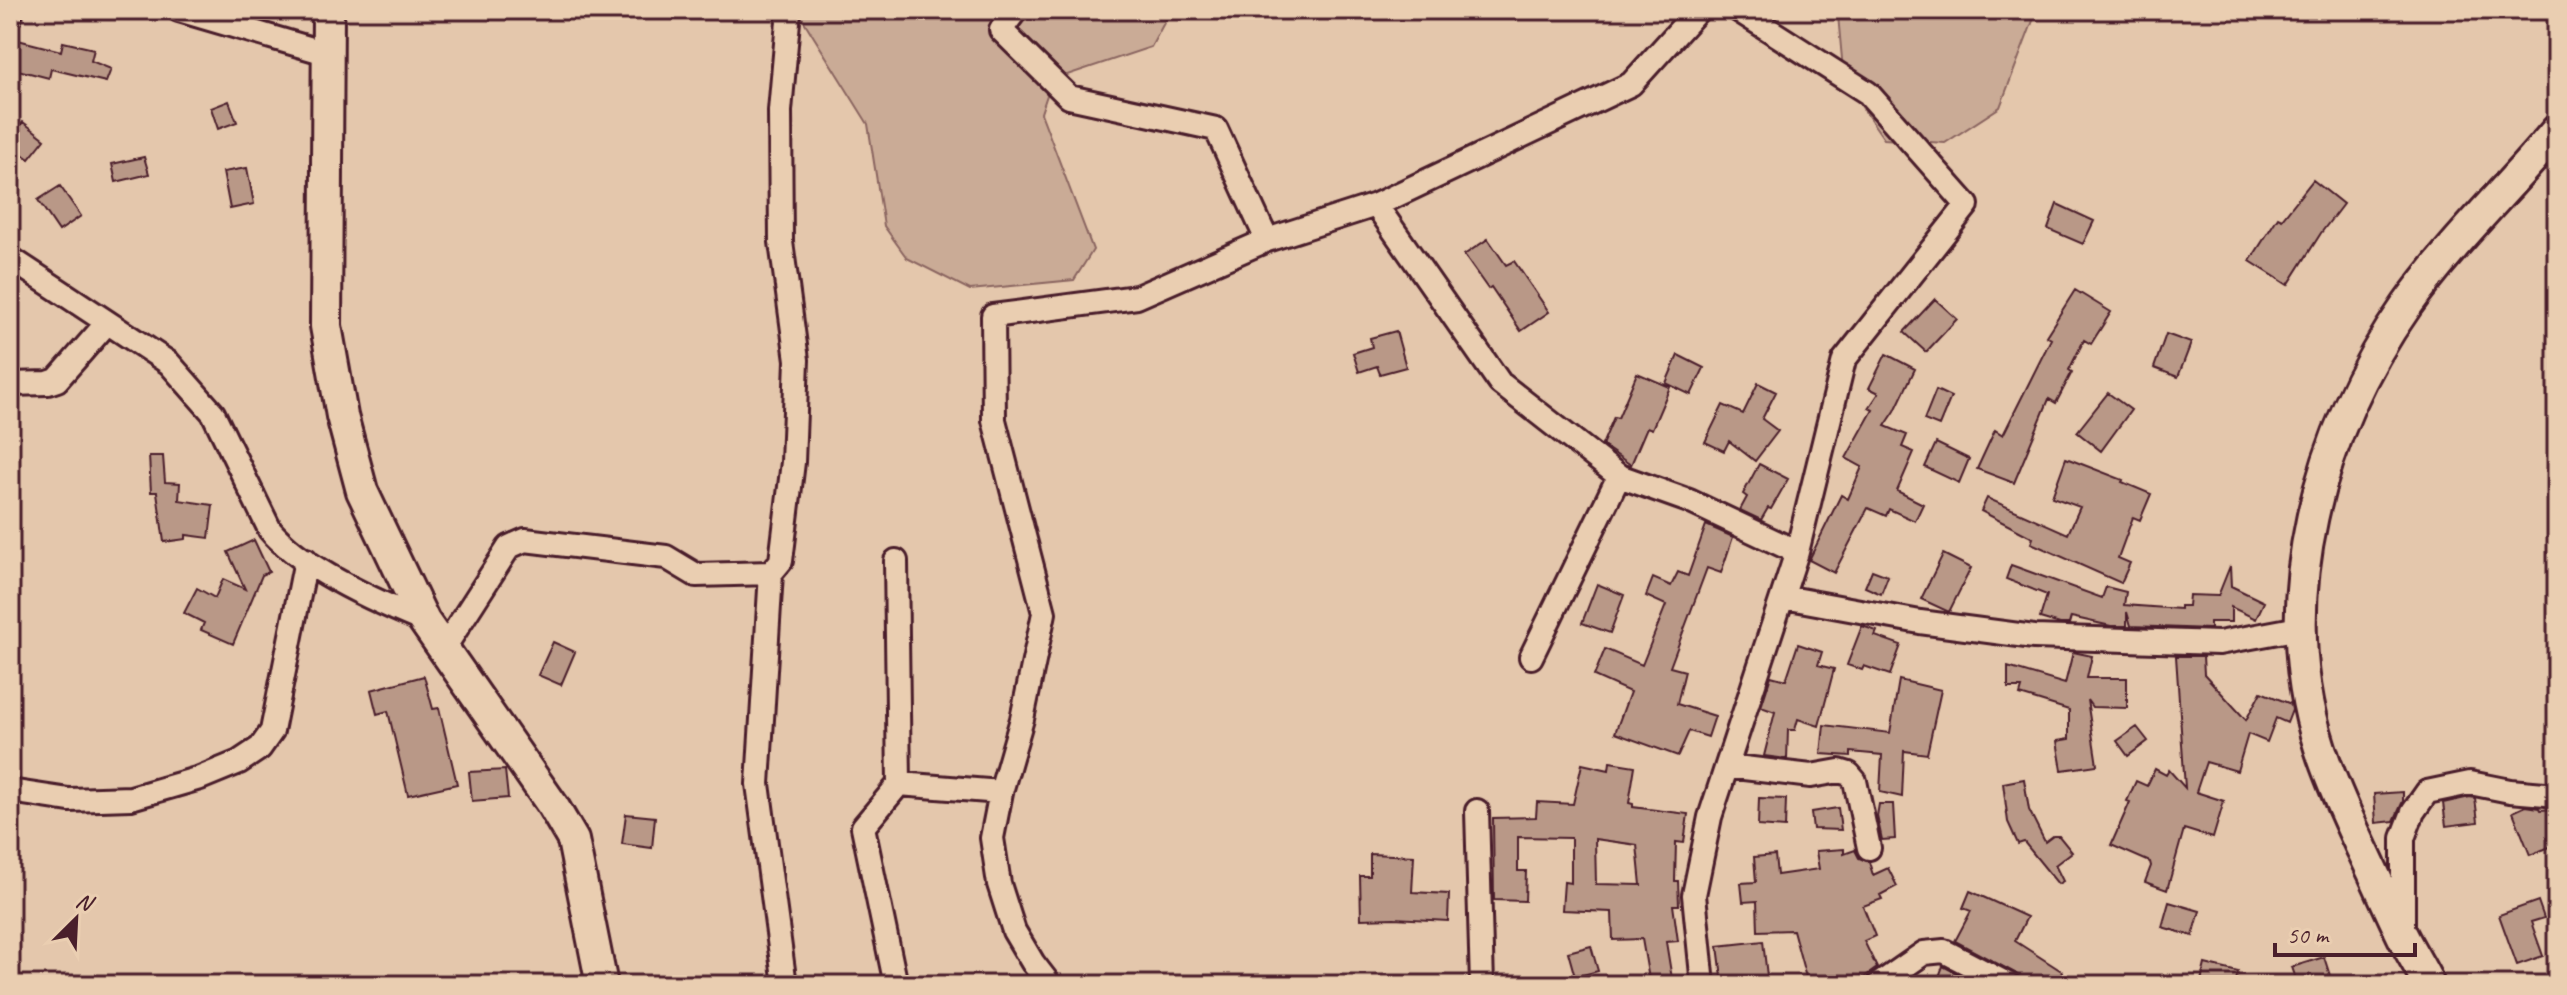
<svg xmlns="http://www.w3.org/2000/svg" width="2567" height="995" font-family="Caveat,sans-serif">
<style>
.green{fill:#caab96;stroke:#8a6560;stroke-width:2}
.building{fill:#b99887;stroke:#4a1f2b;stroke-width:2;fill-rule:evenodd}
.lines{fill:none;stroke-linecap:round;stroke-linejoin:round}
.street-casing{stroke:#4a1f2b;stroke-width:28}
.secondary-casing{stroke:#4a1f2b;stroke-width:36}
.street{stroke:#eaceb1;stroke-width:22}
.secondary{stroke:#eaceb1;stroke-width:30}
</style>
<rect width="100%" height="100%" fill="#e4c7ac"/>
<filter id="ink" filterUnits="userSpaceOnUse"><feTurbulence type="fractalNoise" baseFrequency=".0125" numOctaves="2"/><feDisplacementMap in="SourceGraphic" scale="16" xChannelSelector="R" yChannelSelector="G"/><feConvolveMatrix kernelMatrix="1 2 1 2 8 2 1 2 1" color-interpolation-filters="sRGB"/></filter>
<g filter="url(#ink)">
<path class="green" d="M797,10H1171L1151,47L1052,80L1041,113L1093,250L1074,280L970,290L907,258L884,226L868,124Z
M1840,10H2037L2000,107L1945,143L1884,139L1844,81L1838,15Z"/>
<path class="building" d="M10,38L61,51L63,42L94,49L91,61L111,69L106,82L51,69L49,78L10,68Z
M229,101L237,122L218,129L211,108Z
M23,122L45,139L29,159L10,145V138Z
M144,157L149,174L116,182L112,164Z
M247,168L254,204L230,209L223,172Z
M2313,180L2343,204L2321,233L2288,285L2250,261L2278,217L2282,219Z
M60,186L81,216L59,231L38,200Z
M2057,204L2094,221L2083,244L2048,229Z
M1488,239L1506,265L1514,261L1549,312L1521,331L1491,287L1488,289L1464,255Z
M2075,290L2111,312L2091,344L2084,340L2069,370L2072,372L2056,403L2049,399L2014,483L1977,469L1995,430L2003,435L2051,339L2046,336Z
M1935,299L1957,319L1926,352L1904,332Z
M1396,331L1406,367L1380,374L1377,366L1359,372L1353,353L1372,347L1370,338Z
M2166,334L2191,343L2178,377L2154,368Z
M1886,354L1915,369L1895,411L1885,426L1907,435L1902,447L1914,452L1897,491L1923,504L1915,521L1889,509L1886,516L1868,508L1834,573L1809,560L1841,495L1848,499L1862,467L1846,458L1873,410L1869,408L1879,393L1869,388Z
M1678,355L1704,368L1691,395L1666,383Z
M1637,373L1670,387L1652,429L1647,427L1631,465L1602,445L1614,417L1618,418Z
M1758,383L1776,392L1762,419L1778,431L1755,461L1729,441L1724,451L1705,442L1723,405L1743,414Z
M1936,390L1951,397L1939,426L1924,420Z
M2108,393L2131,410L2101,451L2077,432Z
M1936,443L1969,459L1959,483L1925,467Z
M149,456H163L165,482L180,483L179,500L213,505L209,538L186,535V539L164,542L157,492H151Z
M2066,458L2123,480L2122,482L2151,494L2140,520L2133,517L2118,558L2130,563L2121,583L2031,543L2033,538L1981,511L1987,498L2068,534L2080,507L2052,497Z
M1759,464L1788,479L1771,509L1768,508L1761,520L1740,510L1747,497L1743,494Z
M1706,525L1733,537L1721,573L1707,568L1670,667L1685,671L1677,704L1715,716L1708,737L1689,731L1678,756L1615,733L1630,692L1594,676L1605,649L1642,665L1666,605L1646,596L1653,578L1671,586L1678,572L1688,576Z
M254,540L269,572L262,575L233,644L201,630L204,623L184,613L197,588L215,598L223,579L245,589L228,552Z
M1943,554L1971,568L1949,612L1921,599Z
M2011,565L2102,598L2106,587L2126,592L2124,605L2180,609V606H2188L2189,595L2218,596L2230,566L2231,586L2264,602L2256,619L2231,607V622H2210V629L2131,626L2127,612V626H2111L2071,617L2069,624H2060L2040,618L2047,595L2006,579Z
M1872,570L1888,576L1881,594L1865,587Z
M1597,584L1624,595L1610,633L1582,623Z
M1862,626L1877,631L1875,636L1901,645L1890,675L1864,666L1862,670L1847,665Z
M553,642L575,652L561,685L538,675Z
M1798,644L1822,652L1818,665L1834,669L1819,726L1798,719L1795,730H1788L1787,759L1764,756L1775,712L1761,707L1771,676L1786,680Z
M2073,652L2092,656L2087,678H2127V708L2092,707L2087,700L2097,765L2062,770L2057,741L2069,739V710L2020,695L2022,688H2008V667L2065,684Z
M2176,656H2203L2204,674L2246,720L2261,692L2291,704L2292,710L2287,723L2276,718L2267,742L2248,734L2237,771L2206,762L2196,792L2224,801L2213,838L2184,829L2167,890L2145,882L2151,866L2150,862L2111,845L2130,802L2127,801L2136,781L2147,786L2155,769L2166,775L2169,770L2185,788Z
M424,676L433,709L439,708L457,784L408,795L388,711L377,714L371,690Z
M1899,680L1941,690L1927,754L1904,751L1902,797L1880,792L1882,755L1851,752V756L1821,754L1824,725L1890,733Z
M2137,727L2148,741L2128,756L2117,741Z
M1610,762L1635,766L1629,803L1633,804V807L1688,814L1684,843L1676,842L1675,881H1678L1679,905H1673L1678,941L1666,942L1673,985H1650L1642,939L1613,940L1612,912L1562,910L1564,882L1571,883V838L1518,837V871H1526L1525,901L1494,900L1493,818L1536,817L1537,802L1573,804L1582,764L1609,770ZM1595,839L1637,845L1641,885L1596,884Z
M505,770L508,798L472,801L469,772Z
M2024,779L2029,810L2045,842L2053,836H2059L2072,852L2055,865L2063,881L2058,884L2024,842L2018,844L2008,822L2003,783Z
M2403,792V801L2394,821L2376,823L2374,794Z
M2470,797L2475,798L2478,822L2446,826L2443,803Z
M1759,798L1786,799L1785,828L1758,826Z
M1879,804H1893L1895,839L1882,840L1877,816Z
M2526,806L2539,808L2540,810L2557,809V844L2530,855L2513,812Z
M1838,808L1841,830L1813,829L1811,812Z
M626,814L655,817L652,848L622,844Z
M1844,849V854L1855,850L1859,858L1869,862L1873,875L1888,868L1897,886L1880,895L1882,899L1863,906L1875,936L1864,941L1877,968L1853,985H1808L1793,930L1758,931L1757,901L1743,902L1741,883L1756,882L1754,857L1775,855L1777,875L1819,869L1816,851Z
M1370,854L1414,856L1412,892L1449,894L1448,921L1394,918L1361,919L1360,876H1370Z
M1970,891L2027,917L2015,941L2063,972L2055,985H2025L2015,973L1955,941L1971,911L1963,908Z
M2538,901L2544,918L2531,922L2543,956L2517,965L2499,915Z
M2169,902L2200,911L2193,936L2162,927Z
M1763,941L1768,985H1723L1718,946Z
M1591,946L1598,971L1575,977L1568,952Z
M2324,957L2333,985H2298L2292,967Z
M2205,964L2238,972L2235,985H2200Z
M1943,966L1979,985H1936Z"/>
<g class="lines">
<g class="street-casing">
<path id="street" d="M179,10L329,54
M1016,10L1001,30L1069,97L1216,129L1267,240L1376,205L1631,84L1698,10
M10,16L12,10
M1376,205L1500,383L1619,476
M10,258L169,363L213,413L270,530C302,568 377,602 424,621
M10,384L48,383L57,380L106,324
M896,561L899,784
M1784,597L1920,622L2034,637L2219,643L2300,628
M444,648L509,547L525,540L666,557L696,575L771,573
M1531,657L1619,476L1689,501L1797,552
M1727,766L1811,776L1839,771L1849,774L1855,781L1869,848
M10,791L69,800L131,798L200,778L239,762L260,748L272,731L306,560
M1477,811L1482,985
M2403,928V838L2413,812L2427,792L2470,783L2510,791L2557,795
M785,985L758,784L771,573L781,561L793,462L797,360L781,242L780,111L789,10
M896,985L863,827L899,784L1001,792
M1050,985L1033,963L1014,931L999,884L992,838L1001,792L1022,719L1044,613L994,420L993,316L1137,297L1267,240
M1703,985L1694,895L1710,817L1797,552L1844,360L1967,205L1868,93L1738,10
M1878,985L1924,953L1944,951L2009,985"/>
</g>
<g class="secondary-casing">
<path id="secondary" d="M328,10L326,326L342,416L362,491L424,621L553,806L573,840L602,985
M2429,985C2421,968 2411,953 2403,937C2389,908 2376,878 2362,849C2347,816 2331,783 2320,748C2272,599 2319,430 2407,305C2451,243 2508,189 2557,130"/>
</g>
<use href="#street" class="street"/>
<use href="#secondary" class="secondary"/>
</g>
</g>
<rect width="2567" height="995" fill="none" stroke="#eaceb1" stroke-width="40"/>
<rect x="20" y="20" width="2527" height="955" fill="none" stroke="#4a1f2b" stroke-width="3" filter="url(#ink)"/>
<g transform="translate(76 919) rotate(24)" stroke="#eaceb1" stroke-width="6" paint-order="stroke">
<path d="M0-6L14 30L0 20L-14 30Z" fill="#4a1f2b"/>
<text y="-12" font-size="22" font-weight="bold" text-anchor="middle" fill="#4a1f2b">N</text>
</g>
<path d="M2275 943v12h140v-12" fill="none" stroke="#4a1f2b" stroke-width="4"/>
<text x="2287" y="943" font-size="24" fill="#4a1f2b" stroke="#eaceb1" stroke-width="6" paint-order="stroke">50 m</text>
</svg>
